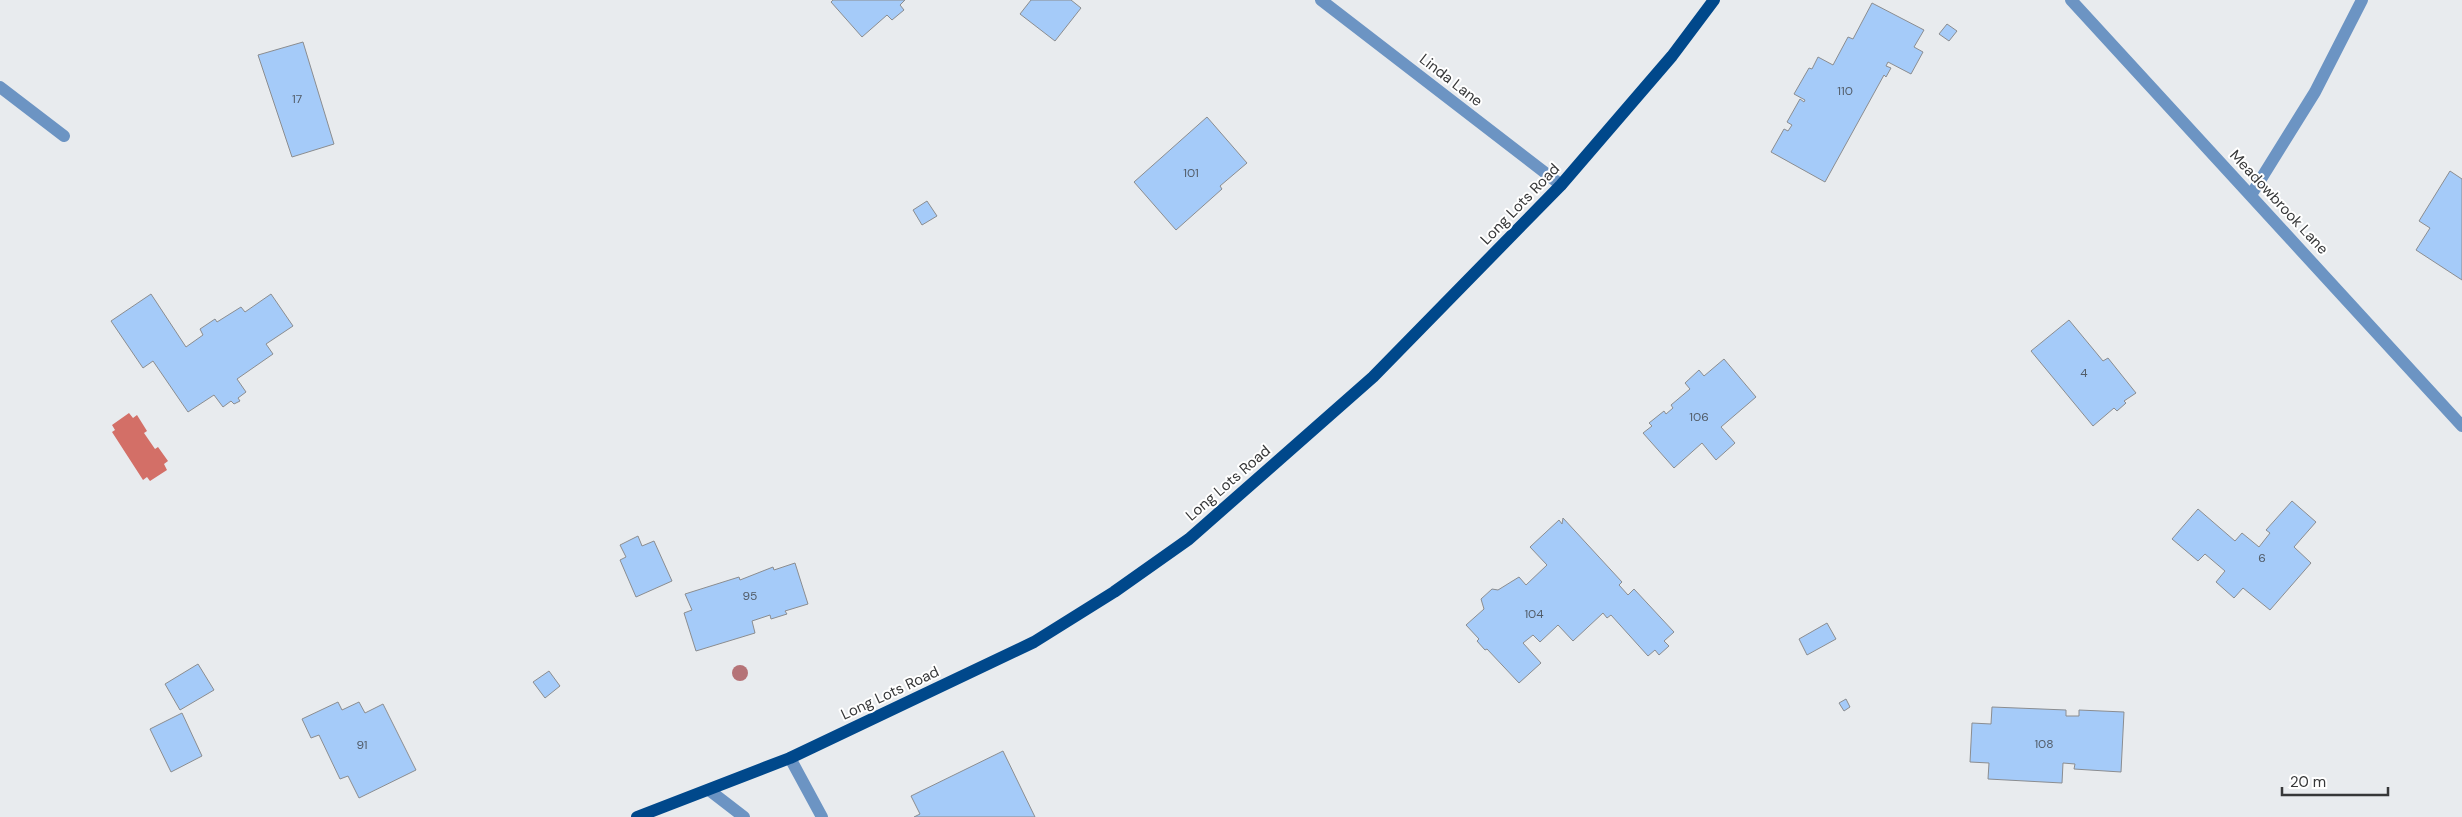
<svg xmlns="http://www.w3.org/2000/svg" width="2462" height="817" font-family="'DM Sans',sans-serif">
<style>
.water{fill:#d36f67}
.building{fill:#a5cbf9;stroke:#8b8d90}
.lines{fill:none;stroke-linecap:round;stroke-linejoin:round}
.minor{stroke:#6c94c3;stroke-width:12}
.major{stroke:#00488b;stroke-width:12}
.tree{fill:#b57377}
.labels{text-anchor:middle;stroke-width:4;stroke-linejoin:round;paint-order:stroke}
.number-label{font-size:12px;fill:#525c68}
.street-label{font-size:15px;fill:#363738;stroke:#fff}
</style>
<rect width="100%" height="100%" fill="#e8ebee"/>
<path class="water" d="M129,413L133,418L137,415L147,431L144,433L155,449L158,447L168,461L164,464L167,470L150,481L147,477L143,480L112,432L115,430L112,425Z"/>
<path class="building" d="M833,0H905L900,5L904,10L892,20L887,15L862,37L831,2Z
M1031,0H1071L1081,8L1055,41L1020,14Z
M1872,3L1924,30L1914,47L1923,52L1911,74L1888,62L1886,66L1891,68L1886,77L1884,75L1825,182L1771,152L1784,129L1788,131L1792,125L1787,122L1800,99L1804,102L1805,100L1794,94L1809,68L1812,69L1818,57L1833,65L1848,37L1853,39Z
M1947,24L1957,31L1949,41L1939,34Z
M303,42L334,144L292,157L258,55Z
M1207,117L1247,163L1220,186L1222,189L1176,230L1134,182Z
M2450,171L2462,179V280L2416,250L2430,228L2419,221Z
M927,201L937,216L922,225L913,210Z
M151,294L186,347L203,335L200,329L215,319L217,322L241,307L245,312L271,294L293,326L266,344L273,354L237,379L246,392L238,398L240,401L234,404L231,401L223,407L214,395L188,412L153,361L143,368L111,321Z
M2069,320L2103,361L2108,358L2136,393L2124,401L2126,403L2117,411L2114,408L2093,426L2031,351Z
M1724,359L1756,397L1721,427L1735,443L1716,460L1702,443L1674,468L1643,433L1652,426L1649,423L1664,411L1666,414L1673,408L1671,405L1690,389L1685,383L1699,370L1704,376Z
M2292,501L2316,522L2294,547L2311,563L2270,610L2243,588L2234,598L2216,582L2225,571L2205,554L2198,561L2172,539L2198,509L2235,541L2242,533L2259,547L2270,533L2266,530Z
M1563,518L1622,582L1619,585L1628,595L1634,589L1674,632L1664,641L1669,646L1659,655L1655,650L1648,656L1611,615L1607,618L1603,613L1573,641L1558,625L1540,642L1533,635L1523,643L1541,663L1519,683L1487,649L1485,650L1477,641L1479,639L1466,625L1484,609L1481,599L1492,589L1498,590L1519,577L1526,585L1547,565L1530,547L1559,520L1562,524Z
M638,536L642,546L654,541L672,581L636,597L620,560L626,557L620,545Z
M795,563L808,604L785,611L787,614L771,619L770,615L752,621L755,633L696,651L684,613L692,610L685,594L739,577L740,580L773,567L774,570Z
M1827,623L1836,639L1807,655L1799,639Z
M198,664L214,690L180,710L165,684Z
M549,671L560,686L545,698L533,682Z
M1846,699L1850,707L1844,711L1839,703Z
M338,702L342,710L359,702L365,713L383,704L416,770L359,798L348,776L340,779L319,735L311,738L302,719Z
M1992,707L2066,710V716H2079V710L2124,712L2121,772L2074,769L2075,764L2063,763L2062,783L1988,779L1989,763L1970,762L1972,723L1991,724Z
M182,713L202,756L171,772L150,729Z
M1003,751L1035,817H914L920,814L911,796Z"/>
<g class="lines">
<path class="minor" d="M1321,0L1561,185
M2071,0L2462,426
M0,87L64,136
M2251,195L2315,92L2362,0
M790,758L822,817
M709,790L744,817"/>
<path class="major" d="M637,817L790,758L1034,642L1114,592L1189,539L1373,377L1561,185L1672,56L1714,0"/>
</g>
<circle class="tree" cx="740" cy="673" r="8"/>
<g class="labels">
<g class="number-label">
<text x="1845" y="95">110</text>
<text x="297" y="103">17</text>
<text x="1191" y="177">101</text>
<text x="2084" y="377">4</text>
<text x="1699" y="421">106</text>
<text x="2262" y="562">6</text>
<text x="750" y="600">95</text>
<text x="1534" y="618">104</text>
<text x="2044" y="748">108</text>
<text x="362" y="749">91</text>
</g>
<g class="street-label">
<text transform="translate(1451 80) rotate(38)" y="5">Linda Lane</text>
<text transform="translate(2279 202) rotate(47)" y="5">Meadowbrook Lane</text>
<text transform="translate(1520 204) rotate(-46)" y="5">Long Lots Road</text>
<text transform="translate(1228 483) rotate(-41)" y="5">Long Lots Road</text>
<text transform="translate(890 693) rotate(-25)" y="5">Long Lots Road</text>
</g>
</g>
<path d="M2282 787v8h106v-8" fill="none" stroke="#363738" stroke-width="2.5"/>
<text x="2290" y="787" font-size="15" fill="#363738" stroke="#ffffff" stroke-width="4" paint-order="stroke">20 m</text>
</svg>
